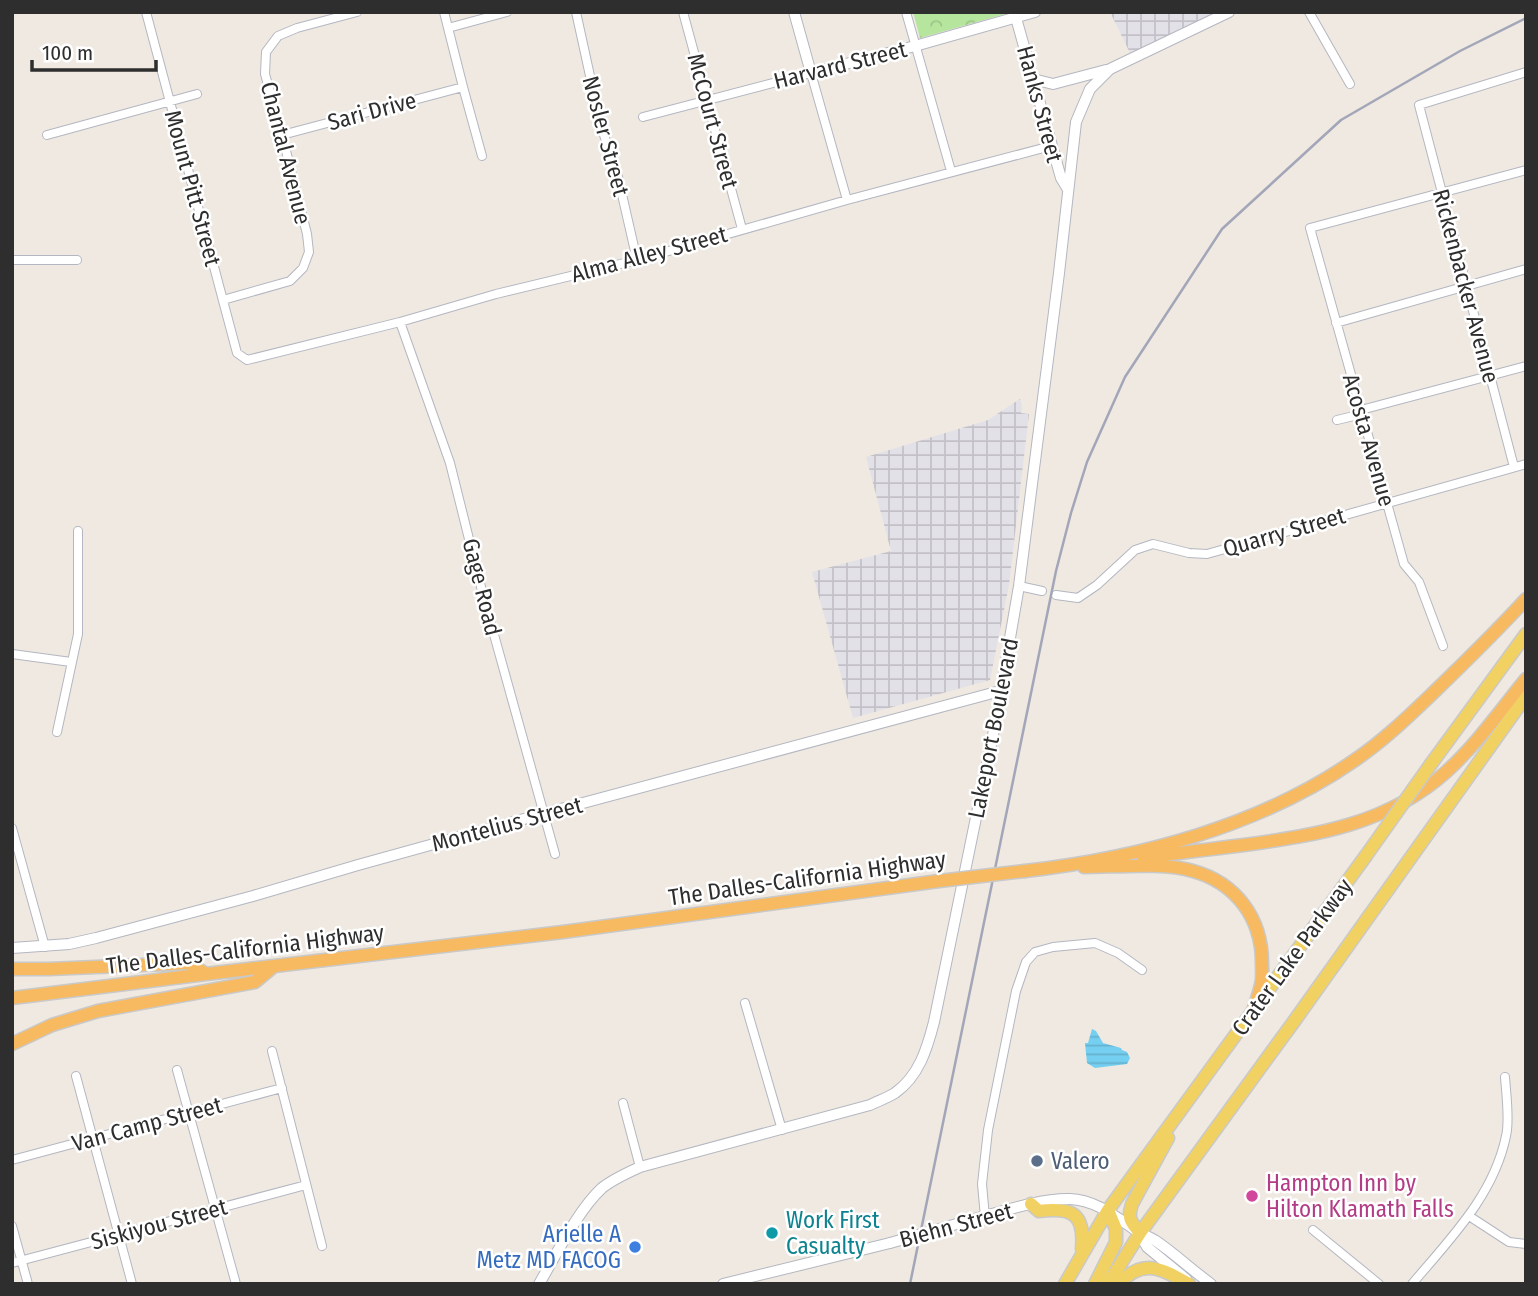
<svg xmlns="http://www.w3.org/2000/svg" width="1538" height="1296" font-family="'Fira Sans Condensed',sans-serif">
<style>
.industrial{fill:url(#industrial-grid)}
.park{fill:url(#park-crowns)}
.water{fill:url(#water-rules)}
.lines{fill:none;stroke-linecap:round;stroke-linejoin:round}
.minor-casing{stroke:#b4b7c1;stroke-width:10}
.tertiary-casing{stroke:#b4b7c1;stroke-width:12}
.primary-casing{stroke:#c9c9c9;stroke-width:15}
.trunk-casing{stroke:#c9c9c9;stroke-width:15}
.minor{stroke:#fff;stroke-width:8}
.tertiary{stroke:#fff;stroke-width:10}
.primary{stroke:#f2d163;stroke-width:12}
.trunk{stroke:#f8ba60;stroke-width:12}
.rail{stroke:#a3a6b8;stroke-width:2.5}
.tertiary-bridge-casing{stroke:#b4b7c1;stroke-width:12;stroke-linecap:butt}
.primary-bridge-casing{stroke:#c9c9c9;stroke-width:15;stroke-linecap:butt}
.trunk-bridge-casing{stroke:#c9c9c9;stroke-width:15;stroke-linecap:butt}
.tertiary-bridge{stroke:#fff;stroke-width:10}
.primary-bridge{stroke:#f2d163;stroke-width:12}
.trunk-bridge{stroke:#f8ba60;stroke-width:12}
.service-dot{fill:#5c6f8a;stroke:#fff;stroke-width:2.5}
.hotel-dot{fill:#d1479c;stroke:#fff;stroke-width:2.5}
.culture-dot{fill:#0f9aa8;stroke:#fff;stroke-width:2.5}
.shop-dot{fill:#3f7fe0;stroke:#fff;stroke-width:2.5}
.labels{text-anchor:middle;stroke-width:5;stroke-linejoin:round;paint-order:stroke}
.street-label{font-size:23px;fill:#2e2e2e;stroke:#fff}
.service-label{font-size:23px;fill:#4e5e75;stroke:#fff;text-anchor:start}
.hotel-label{font-size:23px;fill:#b23c85;stroke:#fff;text-anchor:start}
.culture-label{font-size:23px;fill:#0d838f;stroke:#fff;text-anchor:start}
.shop-label{font-size:23px;fill:#366cbe;stroke:#fff;text-anchor:end}
</style>
<defs>
<pattern id="industrial-grid" width="8" height="8" patternUnits="userSpaceOnUse" patternTransform="scale(1.75)"><rect width="8" height="8" fill="#e3e1e8"/><path d="M0 4h8M4 0v8" fill="none" stroke="#c3c1c7"/></pattern>
<pattern id="park-crowns" width="20" height="18" patternUnits="userSpaceOnUse" patternTransform="scale(1.75)"><rect width="20" height="18" fill="#b6e59e"/><path d="M2 6a3 3 0 1 1 6 0M12 15a3 3 0 1 1 6 0" fill="none" stroke="#9dc588"/></pattern>
<pattern id="water-rules" width="6" height="5" patternUnits="userSpaceOnUse" patternTransform="scale(1.75)"><rect width="6" height="5" fill="#75cff0"/><path d="M0 2.5h6" fill="none" stroke="#66b2ce"/></pattern>
</defs>
<rect width="100%" height="100%" fill="#efe9e1"/>
<path class="industrial" d="M1110,12H1217L1130,53Z
M1020,399L1022,405L1021,413L1029,414L1009,585L990,680L853,718L812,572L891,551L866,457L988,420Z"/>
<path class="park" d="M913,12H1004L1005,14L920,38Z"/>
<path class="water" d="M1092,1029L1096,1031L1103,1043L1121,1048L1122,1050L1127,1052L1130,1058L1127,1064L1095,1068L1087,1063L1085,1043H1088Z"/>
<g class="lines">
<g class="minor-casing">
<path id="minor" d="M146,12L237,353L247,360L400,322L496,294L637,260L847,200L1051,146
M444,12L463,87L482,156
M576,12L601,126L618,177L637,260
M683,12L742,229
M906,12L951,171
M1309,12L1350,84
M448,28L507,12
M643,117L811,73L847,200
M47,135L197,94
M282,135L463,87
M12,260H77
M223,300L290,281L303,268L309,252L307,234L282,135L265,74L266,52L278,36L297,28L357,12
M400,322L450,463L483,595L555,854
M1336,323L1526,269
M1361,410L1526,366
M1337,420L1362,414
M1514,467L1419,105L1526,72
M1019,586L1042,591
M1056,595L1078,598L1097,585L1135,550L1153,544L1189,553L1207,554L1526,464
M1443,646L1419,582L1404,564L1310,228L1526,170
M12,654L71,662
M57,732L78,634V531
M12,828L45,947
M745,1003L782,1130
M272,1051L322,1246
M177,1070L236,1284
M76,1076L132,1284
M623,1103L640,1167
M12,1160L282,1088
M1469,1216L1509,1242L1526,1244
M985,1217L982,1184L988,1130L1016,991L1026,962L1035,952L1053,947L1095,943L1118,953L1142,970
M12,1226L28,1284
M1313,1230L1379,1284
M12,1263L306,1185
M1412,1284C1450,1239 1494,1195 1506,1136C1510,1120 1506,1093 1505,1077"/>
</g>
<g class="tertiary-casing">
<path id="tertiary" d="M794,12L811,73L915,46L1035,12
M1016,18L1061,178L1067,188
M1033,79L1053,84L1106,70
M12,948L69,944L96,938L253,896L358,865L542,814L1000,691
M960,1223C992,1215 1038,1198 1070,1199C1096,1200 1116,1217 1137,1231C1143,1235 1150,1237 1156,1241C1175,1254 1192,1270 1211,1284
M1140,1234L1147,1247L1186,1279
M539,1284C556,1255 578,1210 602,1188C613,1179 627,1173 640,1167L870,1105C878,1101 887,1098 895,1093C919,1076 927,1049 934,1022L994,730L1019,586L1059,273L1076,122L1090,89L1110,69L1229,12
M723,1284L890,1243"/>
</g>
<g class="primary-casing">
<path id="primary" d="M1431,764L1526,634
M1031,1204L1039,1211C1072,1207 1085,1213 1082,1249
M1140,1233C1131,1222 1127,1219 1132,1204L1168,1138
M1065,1284L1108,1210L1365,857
M1095,1284L1116,1242V1229L1108,1210
M1108,1284L1140,1233L1295,1020L1526,696
M1119,1284C1143,1257 1162,1269 1189,1284"/>
</g>
<g class="trunk-casing">
<path id="trunk" d="M1143,857C1177,854 1210,849 1244,845C1317,835 1388,824 1446,772C1476,745 1500,711 1526,679
M1084,867C1115,867 1164,862 1193,871C1236,883 1262,918 1262,963C1262,970 1263,978 1261,985C1259,994 1256,1002 1253,1011
M1025,871C1139,858 1260,826 1355,760C1383,741 1408,717 1432,694C1464,663 1496,632 1526,599
M12,969H49L189,963L206,974
M12,998L206,974L563,932L939,881
M12,1044L52,1025L98,1011L255,982L273,967"/>
</g>
<use href="#minor" class="minor"/>
<use href="#tertiary" class="tertiary"/>
<use href="#primary" class="primary"/>
<use href="#trunk" class="trunk"/>
<path class="rail" d="M910,1284L1056,571L1071,513L1087,462L1125,377L1222,229L1341,120L1460,51L1526,18"/>
<g class="tertiary-bridge-casing">
<path id="tertiary-bridge" d="M890,1243L960,1223"/>
</g>
<g class="primary-bridge-casing">
<path id="primary-bridge" d="M1365,857L1431,764"/>
</g>
<g class="trunk-bridge-casing">
<path id="trunk-bridge" d="M939,881L1025,871"/>
</g>
<use href="#tertiary-bridge" class="tertiary-bridge"/>
<use href="#primary-bridge" class="primary-bridge"/>
<use href="#trunk-bridge" class="trunk-bridge"/>
</g>
<circle class="service-dot" cx="1037" cy="1161" r="7"/>
<circle class="hotel-dot" cx="1252" cy="1196" r="7"/>
<circle class="culture-dot" cx="772" cy="1233" r="7"/>
<circle class="shop-dot" cx="635" cy="1247" r="7"/>
<g class="labels">
<g class="street-label">
<text transform="translate(840 65) rotate(-14)" y="8">Harvard Street</text>
<text transform="translate(1040 104) rotate(75)" y="8">Hanks Street</text>
<text transform="translate(372 111) rotate(-15)" y="8">Sari Drive</text>
<text transform="translate(713 121) rotate(75)" y="8">McCourt Street</text>
<text transform="translate(606 136) rotate(75)" y="8">Nosler Street</text>
<text transform="translate(286 153) rotate(76)" y="8">Chantal Avenue</text>
<text transform="translate(193 188) rotate(75)" y="8">Mount Pitt Street</text>
<text transform="translate(649 254) rotate(-15)" y="8">Alma Alley Street</text>
<text transform="translate(1466 286) rotate(75)" y="8">Rickenbacker Avenue</text>
<text transform="translate(1369 440) rotate(74)" y="8">Acosta Avenue</text>
<text transform="translate(1284 532) rotate(-16)" y="8">Quarry Street</text>
<text transform="translate(482 587) rotate(76)" y="8">Gage Road</text>
<text transform="translate(993 728) rotate(-79)" y="8">Lakeport Boulevard</text>
<text transform="translate(507 824) rotate(-15)" y="8">Montelius Street</text>
<text transform="translate(807 878) rotate(-8)" y="8">The Dalles-California Highway</text>
<text transform="translate(245 949) rotate(-7)" y="8">The Dalles-California Highway</text>
<text transform="translate(1292 957) rotate(-54)" y="8">Crater Lake Parkway</text>
<text transform="translate(147 1124) rotate(-15)" y="8">Van Camp Street</text>
<text transform="translate(159 1224) rotate(-15)" y="8">Siskiyou Street</text>
<text transform="translate(956 1225) rotate(-15)" y="8">Biehn Street</text>
</g>
<g class="service-label">
<text x="1051" y="1169">Valero</text>
</g>
<g class="hotel-label">
<text x="1266" y="1191">Hampton Inn by<tspan x="1266" dy="26">Hilton Klamath Falls</tspan></text>
</g>
<g class="culture-label">
<text x="786" y="1228">Work First<tspan x="786" dy="26">Casualty</tspan></text>
</g>
<g class="shop-label">
<text x="621" y="1242">Arielle A<tspan x="621" dy="26">Metz MD FACOG</tspan></text>
</g>
</g>
<rect width="1538" height="1296" fill="none" stroke="#2e2e2e" stroke-width="28"/>
<path d="M32 60v10h124v-10" fill="none" stroke="#2e2e2e" stroke-width="3.5"/>
<text x="42" y="60" font-size="21" fill="#2e2e2e" stroke="#ffffff" stroke-width="5" paint-order="stroke">100 m</text>
</svg>
